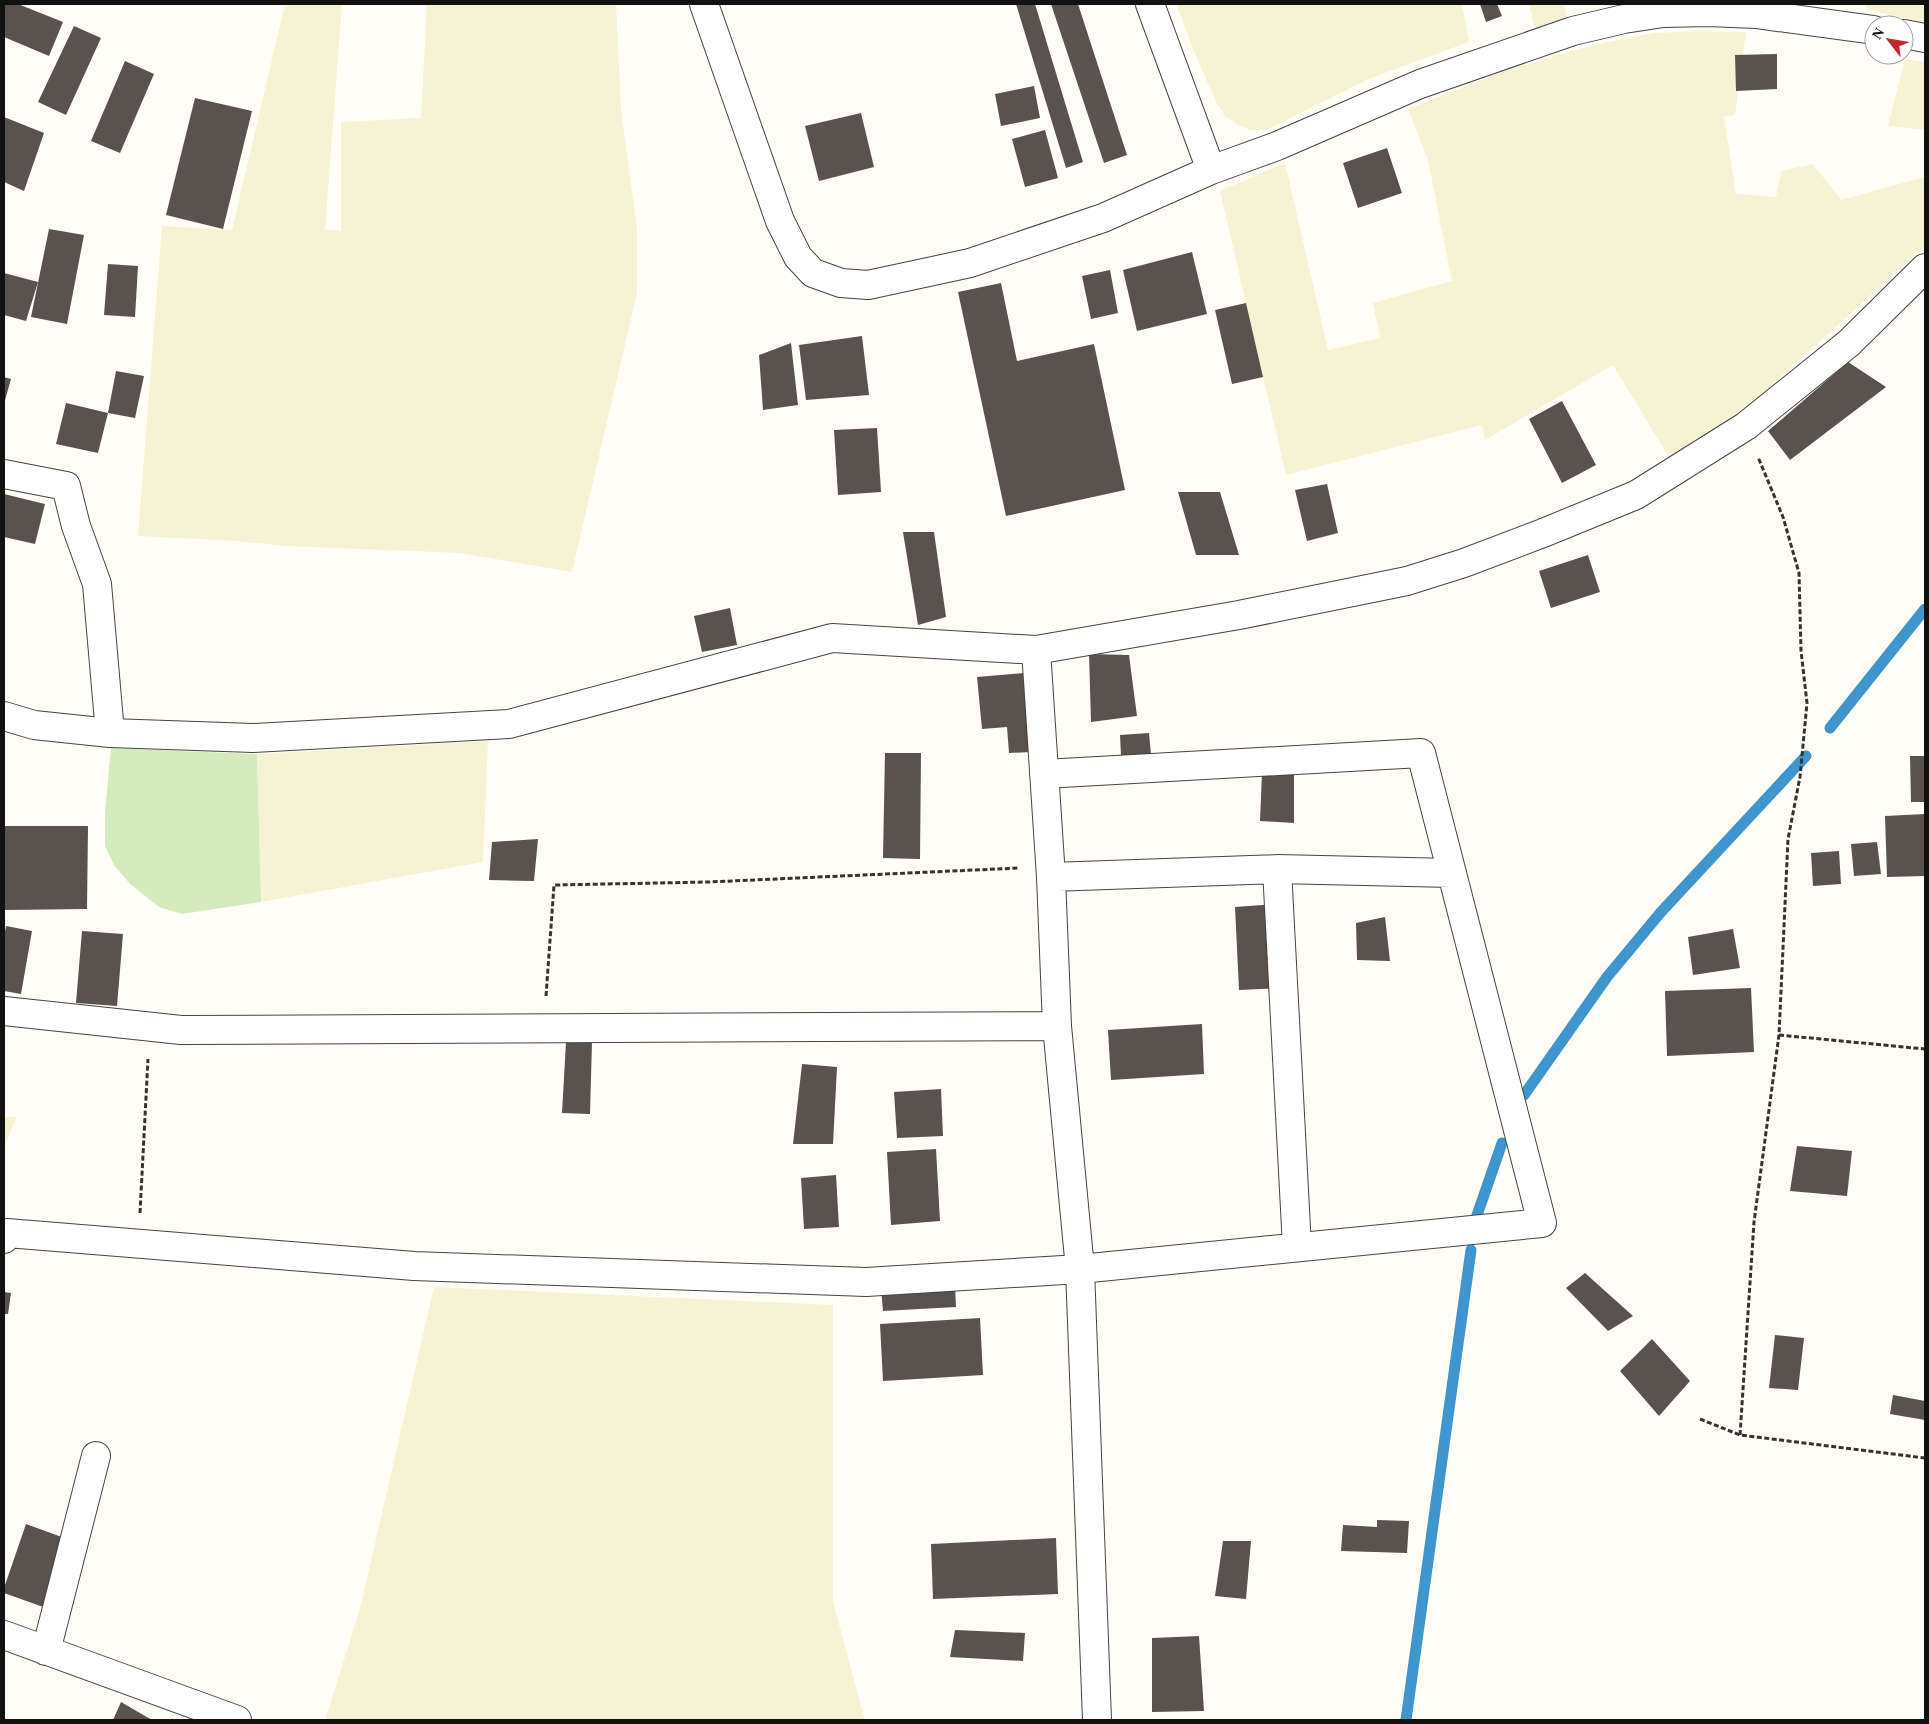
<svg xmlns="http://www.w3.org/2000/svg" width="1929" height="1724" font-family="'Times New Roman',serif">
<style>
.farmland{fill:#f6f3d4}
.green{fill:#d5ebbd}
.lines{fill:none;stroke-linecap:round;stroke-linejoin:round}
.stream{stroke:#3f96cf;stroke-width:11}
.building{fill:#5a524d}
.street-casing{stroke:#444;stroke-width:30}
.path{stroke:#333;stroke-width:3;stroke-dasharray:5 2.5;stroke-linecap:butt}
.street{stroke:#fff;stroke-width:28}
</style>
<rect width="100%" height="100%" fill="#fffdf5"/>
<path class="farmland" d="M285,4H342L325,230L341,231V122L421,118L427,4H616L621,109L637,229V293L572,572L460,553L286,546L238,541L138,536L162,226L232,230Z
M1176,4H1462L1469,42L1371,78L1266,130H1251L1238,125L1225,116L1217,104L1198,61Z
M1529,4H1564L1567,19L1535,30Z
M1865,4H1925V23L1866,9Z
M1699,31L1746,32L1735,115L1724,117L1736,194L1776,197L1781,171L1813,164L1841,200L1925,177V246L1740,414L1670,459L1613,365L1485,440L1482,425L1286,475L1220,191L1285,163L1328,350L1380,338L1373,303L1452,281L1428,160L1408,109L1502,72L1563,53L1608,42L1653,33Z
M1905,59L1925,62V130L1888,126Z
M488,741L483,862L261,902L257,754Z
M4,1117H16L4,1150Z
M434,1287L833,1305V1602L865,1720H325L360,1609Z"/>
<path class="green" d="M111,748L257,754L261,902L182,914L159,907L130,884L114,865L105,846V812Z"/>
<g class="lines">
<path class="stream" d="M1830,728L1925,609
M1524,1095L1607,977L1661,912L1806,756
M1476,1218L1502,1143
M1406,1720L1471,1250"/>
</g>
<path class="building" d="M4,4H18L63,22L49,56L4,37Z
M1016,4H1035L1083,162L1066,168Z
M1051,4H1078L1127,155L1104,163Z
M1480,4H1497L1502,16L1486,22Z
M74,26L101,38L66,115L38,102Z
M1777,54V89L1736,91L1735,55Z
M125,61L154,74L120,153L91,141Z
M1034,86L1040,118L1001,126L995,94Z
M195,98L252,111L223,229L166,215Z
M861,113L874,167L819,181L805,126Z
M4,117L44,133L24,191L4,182Z
M1045,130L1058,178L1025,187L1012,139Z
M1387,148L1402,193L1358,208L1343,163Z
M49,229L84,235L67,324L31,317Z
M1192,252L1207,314L1137,331L1123,270Z
M108,264L138,266L135,317L104,315Z
M1110,270L1118,313L1091,319L1082,276Z
M4,273L38,282L26,321L4,315Z
M1001,283L1017,361L1094,344L1125,490L1006,516L958,292Z
M1246,303L1263,377L1232,384L1215,310Z
M862,336L869,395L806,400L799,345Z
M791,343L798,405L763,410L759,355Z
M1848,362L1886,387L1790,460L1768,431Z
M116,371L144,376L135,418L108,413L98,453L56,444L66,403L108,413Z
M4,377L11,379L4,404Z
M1562,401L1596,465L1562,483L1529,419Z
M877,428L881,492L838,495L834,430Z
M1327,484L1338,533L1307,541L1295,490Z
M1178,492H1220L1239,555H1196Z
M4,494L45,504L35,544L4,537Z
M903,532H934L946,617L918,625Z
M1588,555L1600,592L1551,608L1539,571Z
M730,608L737,645L702,652L694,616Z
M1089,654L1129,655L1137,716L1091,722Z
M1024,673L1031,752L1009,753L1007,727L982,729L977,677Z
M1149,733L1151,754L1121,756L1120,735Z
M885,753H921L920,859L883,858Z
M1910,756H1925V802H1911Z
M1294,772V823L1260,821L1262,773Z
M1925,814V876L1887,877L1885,816Z
M4,826H88L87,909L4,910Z
M538,839L534,881L489,880L492,842Z
M1877,842L1881,874L1854,876L1851,844Z
M1839,851L1841,884L1813,886L1811,853Z
M1277,904L1281,988L1239,990L1235,907Z
M1385,917L1390,961L1357,960L1356,923Z
M6,926L32,931L21,994L4,991V937Z
M1733,929L1740,968L1693,975L1688,937Z
M82,931L123,934L117,1006L76,1003Z
M1751,988L1754,1052L1667,1056L1665,991Z
M1202,1024L1204,1074L1111,1080L1108,1030Z
M566,1042H592L590,1114L562,1113Z
M802,1064L837,1067L833,1144H793Z
M941,1089L943,1136L897,1138L894,1092Z
M1797,1146L1852,1151L1847,1196L1790,1191Z
M936,1149L940,1221L891,1225L887,1152Z
M836,1175L839,1227L804,1229L801,1178Z
M1585,1273L1633,1316L1608,1331L1566,1288Z
M955,1284L956,1307L883,1311L881,1288Z
M4,1292L11,1293L8,1314H4Z
M980,1318L983,1375L883,1381L880,1324Z
M1775,1335L1804,1338L1798,1390L1769,1388Z
M1652,1339L1690,1381L1659,1416L1620,1371Z
M1893,1395L1925,1401V1420L1890,1414Z
M1377,1520L1409,1521L1407,1553L1341,1551L1343,1525L1377,1527Z
M26,1524L70,1540L46,1608L4,1593V1588Z
M1056,1538L1058,1594L933,1599L931,1544Z
M1223,1541H1251L1246,1599L1215,1596Z
M955,1630L1025,1633L1023,1661L950,1657Z
M1199,1636L1204,1711L1152,1712V1638Z
M121,1702L152,1720H113Z"/>
<g class="lines">
<g class="street-casing">
<path id="street" d="M704,4L780,221L798,257L813,273L841,283L868,285L970,263L1103,218L1211,170L1277,146L1420,84L1573,31L1624,19L1663,13L1709,12L1756,14L1874,30
M1150,4L1211,170
M1904,34L1925,38
M4,474L66,486L76,526L97,584L110,733
M1036,650L1051,877L1057,1026L1080,1269L1097,1720
M4,716L34,725L110,733L253,738L509,724L832,638L1036,650L1239,615L1407,581L1464,563L1543,533L1636,495L1746,426L1849,343L1925,268
M1277,869L1297,1247
M1051,877L1277,869L1452,873
M4,1011L181,1030L1057,1026
M4,1239L7,1233L414,1266L866,1282L1080,1269L1542,1223L1421,753L1044,774
M4,1635L237,1720
M46,1651L96,1456"/>
</g>
<path class="path" d="M546,996L554,885L709,882L1019,868
M1779,1035L1925,1049
M140,1213L148,1059
M1700,1419L1740,1435L1925,1458
M1740,1435L1754,1222L1779,1035L1788,839L1800,777L1807,703L1801,651L1799,573L1783,517L1758,457"/>
<use href="#street" class="street"/>
</g>
<rect width="1929" height="1724" fill="none" stroke="#111111" stroke-width="10"/>
<g transform="translate(1889 40) rotate(301)"><circle r="24" fill="#ffffff" stroke="#a0a0a0"/>
<path d="M0-4L9 19L0 12L-9 19Z" fill="#c4262e"/>
<text y="-8" font-size="14" font-weight="bold" text-anchor="middle" fill="#111111">N</text>
</g>
</svg>
